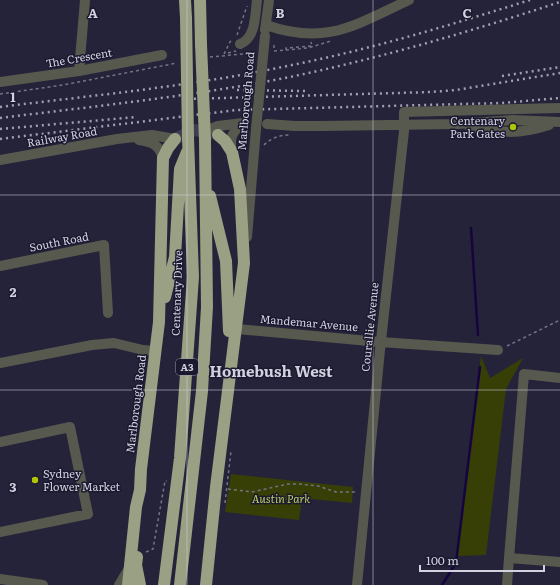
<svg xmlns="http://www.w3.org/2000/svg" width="560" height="585" font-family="Literata,serif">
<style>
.green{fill:#373f07}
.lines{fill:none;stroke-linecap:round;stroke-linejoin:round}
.stream{stroke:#16043f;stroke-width:2.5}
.highway-tunnel{stroke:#3f3d52;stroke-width:12;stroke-dasharray:12 6;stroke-linecap:butt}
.path{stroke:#747386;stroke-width:1.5;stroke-dasharray:3 3;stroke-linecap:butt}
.minor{stroke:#57594e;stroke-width:10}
.highway{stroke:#99a083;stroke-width:12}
.rail{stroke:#a0a0b1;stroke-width:2.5;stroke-dasharray:2 4;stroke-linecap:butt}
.minor-bridge{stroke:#57594e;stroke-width:10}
.highway-bridge{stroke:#99a083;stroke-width:12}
.grid{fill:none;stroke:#d1d1e0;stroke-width:1;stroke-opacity:0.55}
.poi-dot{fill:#aec508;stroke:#1b192f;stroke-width:1.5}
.labels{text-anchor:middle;stroke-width:3;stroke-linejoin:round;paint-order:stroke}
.shield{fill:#1b192f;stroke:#9a9aab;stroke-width:1}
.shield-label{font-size:10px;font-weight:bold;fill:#d1d1e0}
.street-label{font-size:11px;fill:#d1d1e0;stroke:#1b192f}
.poi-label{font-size:11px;fill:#d1d1e0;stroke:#1b192f;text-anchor:end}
.park-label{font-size:11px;font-style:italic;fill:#bacd65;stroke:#1b192f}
.district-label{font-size:15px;font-weight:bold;fill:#d1d1e0;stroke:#1b192f}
.grid-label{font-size:13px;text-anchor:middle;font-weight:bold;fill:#d1d1e0;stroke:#1b192f;stroke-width:3;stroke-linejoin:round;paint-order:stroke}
</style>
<rect width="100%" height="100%" fill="#252339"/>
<path class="green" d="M481,356L490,378L523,358L506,389L486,555L457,556Z
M231,474L353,487L352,503L302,498L299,520L225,512Z"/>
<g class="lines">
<path class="stream" d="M471,228L478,335
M442,585L456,563L480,367"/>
<path class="highway-tunnel" d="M175,139L195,130L213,134"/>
<path class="path" d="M237,35L247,6
M274,45V51L308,48L331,41
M286,50V48L312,46L311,42
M228,53L236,51
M224,54L231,40
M210,57L254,53
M0,94L63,85L177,63
M264,145C271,138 280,135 289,135
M507,346L560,320
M228,489L252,492L288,484H299L318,486L336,492H357
M225,503L231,451
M146,552L153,549L165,481H167"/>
<path class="minor" d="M266,25C326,46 355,25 409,0
M265,30L269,0
M240,44C256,38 255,15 257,0
M79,71L85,0
M0,82L79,71L162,55
M267,124L295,126H322L457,124L513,120L560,122
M469,126C500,133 518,135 549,125
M205,131L218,126L243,123
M139,140C153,142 159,145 163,158
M232,152C229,138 232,132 243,123
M0,160L117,139L152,135L175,139
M247,237L256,129
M0,266L104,245L108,313
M237,329L380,342L498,350
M0,363L92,345L114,343L143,350L156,351
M560,378L524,374L509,558L560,562
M0,442L70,427L88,514L0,532
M0,579L43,585
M119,585L128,570
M357,585L380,350L404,131V112L560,108
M507,585L509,558"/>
<path class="highway" d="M185,0L186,18
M200,0L201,44
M210,196L226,261L229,331
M165,297L175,257L180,169L187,152
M137,557L136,565L140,585
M128,585L136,507L140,490L141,469L159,322L163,158L168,148L175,139
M164,585L180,458L193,277L188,138
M180,585L202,391L207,307L205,140
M206,585L216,487L244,263L240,189L232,152L225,141L218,135"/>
<path class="rail" d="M502,76L560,67
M237,90L305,91
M188,99L431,92L456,90L560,73
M0,107C96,95 193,86 287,66C369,50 450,25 530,0
M0,118C97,106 194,96 290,77C381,58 472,31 560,2
M0,129L137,117
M0,139L236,110L501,103L560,98"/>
<path class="minor-bridge" d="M256,129L265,36"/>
<path class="highway-bridge" d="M186,18L188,138
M201,44L205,140"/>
</g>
<path class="grid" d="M187,0V585M373,0V585M0,195H560M0,390H560"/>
<g class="poi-dot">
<circle cx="513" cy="127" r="4"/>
<circle cx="35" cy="480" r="4"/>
</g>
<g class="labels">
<rect class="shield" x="176" y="359" width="22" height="16" rx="3"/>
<g class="shield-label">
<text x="187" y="371">A3</text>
</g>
<g class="street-label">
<text transform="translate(79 58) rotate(-10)" y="4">The Crescent</text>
<text transform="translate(246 101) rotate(-85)" y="4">Marlborough Road</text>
<text transform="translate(62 137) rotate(-10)" y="4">Railway Road</text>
<text transform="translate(59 242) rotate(-11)" y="4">South Road</text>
<text transform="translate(177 293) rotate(-88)" y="4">Centenary Drive</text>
<text transform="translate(309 323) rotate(5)" y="4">Mandemar Avenue</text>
<text transform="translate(370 327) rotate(-84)" y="4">Courallie Avenue</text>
<text transform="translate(136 404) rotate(-83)" y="4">Marlborough Road</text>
</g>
<g class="poi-label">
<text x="505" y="125">Centenary<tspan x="505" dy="13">Park Gates</tspan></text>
<text x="43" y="478" text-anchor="start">Sydney<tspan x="43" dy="13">Flower Market</tspan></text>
</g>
<g class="park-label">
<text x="281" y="503">Austin Park</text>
</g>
<g class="district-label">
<text x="271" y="377">Homebush West</text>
</g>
</g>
<g class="grid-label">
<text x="93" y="18">A</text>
<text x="280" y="18">B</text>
<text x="467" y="18">C</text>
<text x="13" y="102">1</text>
<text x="13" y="297">2</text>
<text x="13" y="492">3</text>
</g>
<path d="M420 565v6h124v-6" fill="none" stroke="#d1d1e0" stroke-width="2"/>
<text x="426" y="565" font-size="12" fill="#d1d1e0" stroke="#1b192f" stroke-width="3" paint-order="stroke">100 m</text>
</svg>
